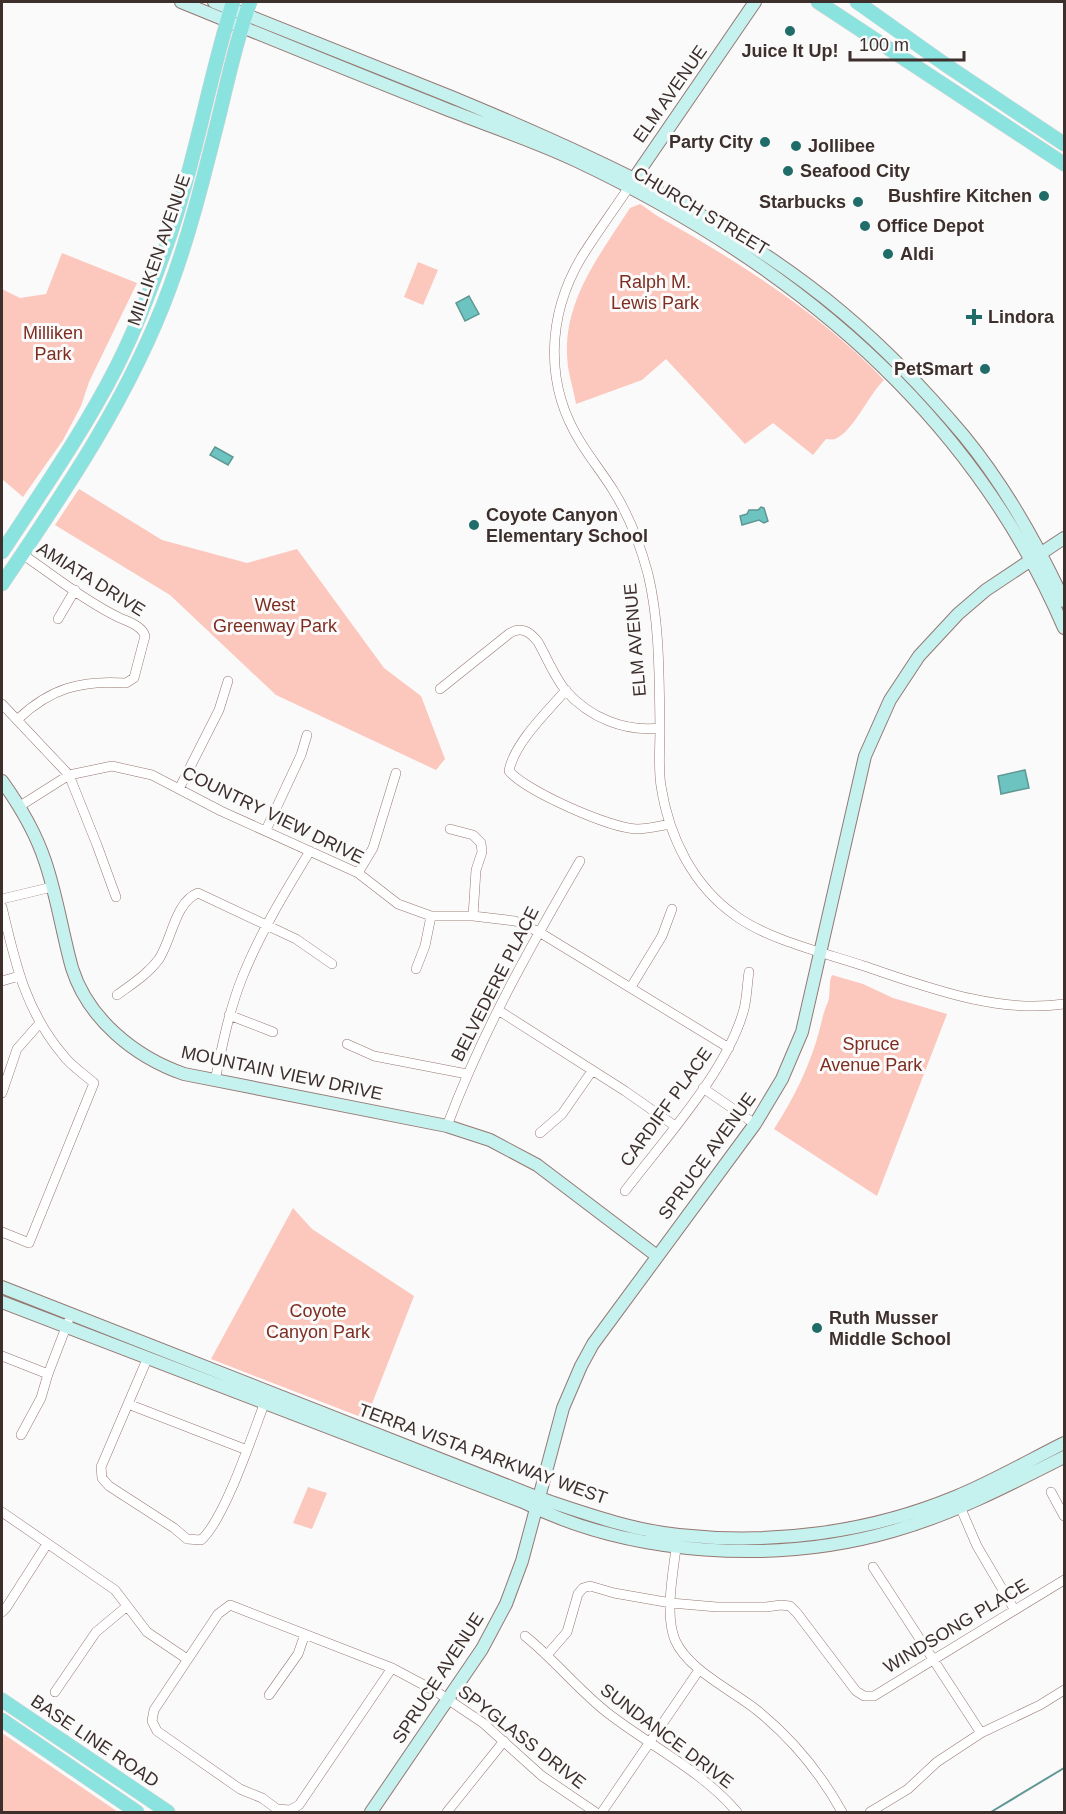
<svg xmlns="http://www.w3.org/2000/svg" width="1066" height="1814" font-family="Arial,sans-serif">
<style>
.green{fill:#fcc7bd}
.water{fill:#6cc3bf;stroke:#5e9793;stroke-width:1.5}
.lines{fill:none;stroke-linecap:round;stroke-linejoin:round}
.stream{stroke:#5e9793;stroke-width:2}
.street-casing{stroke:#967872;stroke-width:10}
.secondary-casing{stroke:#967872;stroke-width:14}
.primary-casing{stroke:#d8d5d5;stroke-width:15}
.street{stroke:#fff;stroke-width:9}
.secondary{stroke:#c5f1ef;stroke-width:12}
.primary{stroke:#8be3e0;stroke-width:14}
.poi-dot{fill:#206c69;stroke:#fafafa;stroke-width:2}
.labels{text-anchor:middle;stroke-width:6;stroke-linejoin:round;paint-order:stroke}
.poi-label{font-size:18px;font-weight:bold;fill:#3c2f2c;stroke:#fafafa;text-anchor:start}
.street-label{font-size:18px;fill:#3c2f2c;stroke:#fafafa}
.park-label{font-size:18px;fill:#7e2d21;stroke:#fafafa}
</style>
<rect width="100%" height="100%" fill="#fafafa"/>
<path class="green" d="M640,204C647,208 652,213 659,217C739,262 820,313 884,380C869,394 853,432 835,439C832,440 829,439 826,439L813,455L773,423L745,444L666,359L642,380L576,404C574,392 570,379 568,367C560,304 598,258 630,208Z
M62,253L137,283L89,382L81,406L63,440L23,497L2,479V289L20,298L46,294Z
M418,262L438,270L423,305L404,297Z
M79,489L162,540L247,563L297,549L384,668L421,696L445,759L436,770L276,695L170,595L55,525Z
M832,975L863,984L893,998L947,1014L877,1196L774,1129C794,1098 811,1064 820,1028C822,1019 824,1011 828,1002C831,994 828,983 832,975Z
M293,1208L312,1229L414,1296L366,1419L211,1359Z
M308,1487L327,1493L312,1529L293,1523Z
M2,1733L118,1812H2Z"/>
<path class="water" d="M469,296L479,314L465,321L456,303Z
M215,447L233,457L228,465L210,455Z
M761,507L764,508L768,521L764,523L759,520L742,525L740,516L747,514L749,510H758Z
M1025,770L1029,788L1001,794L998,776Z"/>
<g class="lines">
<path class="stream" d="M991,1812L1064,1768"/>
<g class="street-casing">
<path id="street" d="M629,187C613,211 596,234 581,258C547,316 544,385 581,443C591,459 603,474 613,490C630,517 640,544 648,574C660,624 659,678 660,728C660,747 658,767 661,786C669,837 693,886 736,916C769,940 825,953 864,966C927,987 997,1014 1064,1004
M58,619L75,590
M440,689L510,633C522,626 530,632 538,642C547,658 555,678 566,691C590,718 625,732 660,728
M566,690C548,711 514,743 509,771C526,791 609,828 637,829C648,829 659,826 670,824
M2,704L69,775L97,845L116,897
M18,719C51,688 81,680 126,683L134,678L145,636C142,626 129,622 120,618C85,601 53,575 22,554
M179,789L219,710L228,681
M20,806L69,775L112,766L152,775L221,811L358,873L398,904L431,916H473L515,921L539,932L729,1048
M450,829L473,835L481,843L482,852L476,870L473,916
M266,830L301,755L307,735
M358,873L373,848L396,773
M2,899L52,887
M2,907C15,962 25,1010 63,1055C71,1066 84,1074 94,1083L29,1243L2,1232
M416,969L425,946L431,916
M2,981L19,976
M631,987L662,936L672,909
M117,995C132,984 148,974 159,959C172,939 175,902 198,893L296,939L332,964
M498,1010L625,1091L675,1126
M229,1015L273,1032
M347,1044L374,1056L467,1074
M215,1081C222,1046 229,1011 242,978C260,933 285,892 310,851
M703,1088L755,1124
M2,1093L17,1049L39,1024
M447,1126C482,1032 530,947 580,861
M540,1133L562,1114L592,1071
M625,1191C663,1141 728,1070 744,1009C747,998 747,984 749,972
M2,1356L48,1374
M148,1357L101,1467L102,1478L109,1486L174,1528L187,1539L201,1540C225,1519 253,1433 266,1399
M128,1404L247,1450
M21,1435L41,1398L48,1374L68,1322
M1051,1492L1064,1516
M958,1502L977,1546L1014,1609
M2,1512L115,1590L147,1632L187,1659
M677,1540C674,1569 664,1613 675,1640C688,1670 732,1690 758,1711C791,1738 821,1774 842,1812
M873,1567L981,1733
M2,1612L6,1608L47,1544
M525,1636C555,1660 579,1691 609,1714C652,1747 702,1771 737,1812
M547,1655L567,1632L578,1594L583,1588L590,1586L614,1593L671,1603L717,1607H766L781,1605L790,1606L797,1613L856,1691L864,1696H874L1064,1580
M392,1668L299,1805L290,1810L277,1809L262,1798L240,1789L157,1731L152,1721L154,1710L218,1614L230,1605L392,1668L437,1692L483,1723L542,1776L595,1812
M55,1692L96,1632L126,1607
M269,1695L298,1654L305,1634
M447,1812L504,1741
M602,1812L699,1670
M870,1812L908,1789L937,1762L981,1733L1040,1705L1064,1690"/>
</g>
<g class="secondary-casing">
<path id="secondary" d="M181,2C269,38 357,74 446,109C489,126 535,141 577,161C788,261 970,409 1064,628
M214,2C294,34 374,66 454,98C591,155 729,217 843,313C887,350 927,392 964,436C1005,486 1037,543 1064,601
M631,183L755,2
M2,781C20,806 35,831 45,861C57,896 62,932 72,968C88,1019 135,1057 184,1074L447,1126L490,1140L537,1165L657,1256
M2,1287L539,1498C584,1513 631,1530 679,1535C772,1545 868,1533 955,1497C992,1482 1028,1461 1064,1443
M2,1302L523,1502C631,1556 776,1565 893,1531C953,1514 1009,1485 1064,1457
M371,1812L482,1649L506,1604L522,1561L563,1408L581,1366L593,1344L755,1124L782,1079L802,1032L865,756L890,700L919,656L958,614L986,590L1064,538"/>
</g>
<g class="primary-casing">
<path id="primary" d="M818,2L1064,164
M857,2L946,65L1064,144
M2,552C42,491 84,431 117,366C138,324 155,279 170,235C196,159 209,78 233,2
M2,584C66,490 131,394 170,287C190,233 204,176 218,120C228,80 236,40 250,2
M2,1700L168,1812
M2,1720L137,1812"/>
</g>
<use href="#street" class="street"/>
<use href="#secondary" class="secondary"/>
<use href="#primary" class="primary"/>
</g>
<g class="poi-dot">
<circle cx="790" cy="31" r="6"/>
<circle cx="765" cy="142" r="6"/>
<circle cx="796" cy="146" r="6"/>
<circle cx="788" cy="171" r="6"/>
<circle cx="1044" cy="196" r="6"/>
<circle cx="858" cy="202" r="6"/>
<circle cx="865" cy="226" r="6"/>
<circle cx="888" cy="254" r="6"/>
<path d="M971 308h6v6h6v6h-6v6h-6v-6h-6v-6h6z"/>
<circle cx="985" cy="369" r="6"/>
<circle cx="474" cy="525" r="6"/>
<circle cx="817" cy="1328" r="6"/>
</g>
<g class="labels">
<g class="poi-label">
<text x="790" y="57" text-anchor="middle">Juice It Up!</text>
<text x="753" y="148" text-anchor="end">Party City</text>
<text x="808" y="152">Jollibee</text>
<text x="800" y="177">Seafood City</text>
<text x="1032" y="202" text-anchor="end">Bushfire Kitchen</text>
<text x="846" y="208" text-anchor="end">Starbucks</text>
<text x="877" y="232">Office Depot</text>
<text x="900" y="260">Aldi</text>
<text x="988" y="323">Lindora</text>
<text x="973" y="375" text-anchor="end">PetSmart</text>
<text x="486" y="521">Coyote Canyon<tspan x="486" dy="21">Elementary School</tspan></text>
<text x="829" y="1324">Ruth Musser<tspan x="829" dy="21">Middle School</tspan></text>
</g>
<g class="street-label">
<text transform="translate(670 94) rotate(-55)" y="6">ELM AVENUE</text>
<text transform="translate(701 211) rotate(31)" y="6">CHURCH STREET</text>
<text transform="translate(159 250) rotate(-71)" y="6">MILLIKEN AVENUE</text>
<text transform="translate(91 579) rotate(32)" y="6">AMIATA DRIVE</text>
<text transform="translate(635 640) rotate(-95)" y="6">ELM AVENUE</text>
<text transform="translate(273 815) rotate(26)" y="6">COUNTRY VIEW DRIVE</text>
<text transform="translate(495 984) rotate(-63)" y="6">BELVEDERE PLACE</text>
<text transform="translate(282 1073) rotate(12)" y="6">MOUNTAIN VIEW DRIVE</text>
<text transform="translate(666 1107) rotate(-54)" y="6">CARDIFF PLACE</text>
<text transform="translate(707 1156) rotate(-54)" y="6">SPRUCE AVENUE</text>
<text transform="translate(483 1454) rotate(20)" y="6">TERRA VISTA PARKWAY WEST</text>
<text transform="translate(956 1626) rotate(-31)" y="6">WINDSONG PLACE</text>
<text transform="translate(438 1678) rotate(-57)" y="6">SPRUCE AVENUE</text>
<text transform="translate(667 1736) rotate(37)" y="6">SUNDANCE DRIVE</text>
<text transform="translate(522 1737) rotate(38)" y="6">SPYGLASS DRIVE</text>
<text transform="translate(95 1741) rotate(34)" y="6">BASE LINE ROAD</text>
</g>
<g class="park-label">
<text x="655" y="288">Ralph M.<tspan x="655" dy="21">Lewis Park</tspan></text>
<text x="53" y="339">Milliken<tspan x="53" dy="21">Park</tspan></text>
<text x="275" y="611">West<tspan x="275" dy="21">Greenway Park</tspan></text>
<text x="871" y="1050">Spruce<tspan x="871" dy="21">Avenue Park</tspan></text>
<text x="318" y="1317">Coyote<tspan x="318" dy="21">Canyon Park</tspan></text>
</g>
</g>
<rect width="1066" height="1814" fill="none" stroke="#3c2f2c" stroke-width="6"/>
<path d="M850 51v9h114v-9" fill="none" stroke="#3c2f2c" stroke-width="3"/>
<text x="859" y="51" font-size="18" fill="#3c2f2c" stroke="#fafafa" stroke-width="4.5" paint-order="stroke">100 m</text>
</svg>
